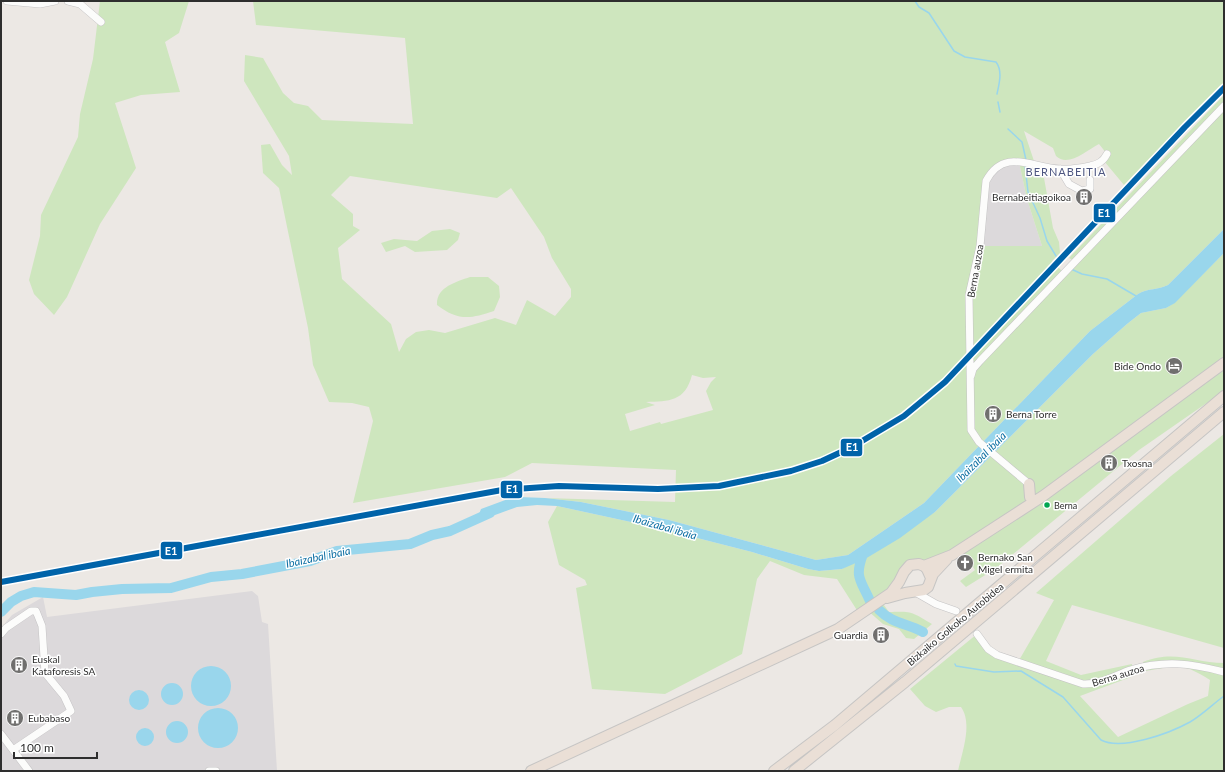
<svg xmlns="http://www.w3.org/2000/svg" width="1225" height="772" font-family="Lato,sans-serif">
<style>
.industrial{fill:#dcd9db}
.green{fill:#cee6be;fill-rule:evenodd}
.water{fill:#99d6ec}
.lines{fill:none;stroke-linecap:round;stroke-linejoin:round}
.stream{stroke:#99d6ec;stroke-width:1.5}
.river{stroke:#99d6ec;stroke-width:10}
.minor-casing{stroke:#c5c4c5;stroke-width:8}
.highway-casing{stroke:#c6c5c4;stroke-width:12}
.minor{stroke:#fcfcfb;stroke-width:7}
.highway{stroke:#eadfd6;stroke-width:10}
.rail-1-casing{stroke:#fff;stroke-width:9}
.rail-1{stroke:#0063a9;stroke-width:6}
.bus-dot{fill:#00a651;stroke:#fff;stroke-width:1.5}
.labels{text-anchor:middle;stroke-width:3;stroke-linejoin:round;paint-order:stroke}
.bus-label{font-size:9px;fill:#2e2e2e;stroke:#fff;text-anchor:start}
.poi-label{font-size:10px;fill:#2e2e2e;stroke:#fff;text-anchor:start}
.street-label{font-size:10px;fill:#2e2e2e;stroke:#fff}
.neighbourhood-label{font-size:11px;letter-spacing:1px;fill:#4d5680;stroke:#fff}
.water-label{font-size:11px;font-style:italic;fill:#0d6fa3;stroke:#fff}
.line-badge{stroke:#fff;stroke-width:1.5}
.badge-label{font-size:11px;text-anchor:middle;font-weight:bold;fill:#fff}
</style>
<rect width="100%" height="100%" fill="#ece8e4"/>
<path class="industrial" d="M1019,162L1027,199L1042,246H980L986,181L997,167Z
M252,591L258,596L262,622L268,624L277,771H1V628L12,615L43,597L47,617Z"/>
<path class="green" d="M100,1H189L179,33L165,42L180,92L141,95L115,103L136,168L100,224L67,297L54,315L34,294L29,280L40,236L41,215L78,137L80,114L93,59Z
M253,1H1224V82L1124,185L1104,161L1107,154L1099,144C1087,150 1068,168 1056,156L1053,148L1024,131L1035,164L1031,167L1044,178L1053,228L1059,242L1060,253L1052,261L1064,273L1075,261L1069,258L1224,95V229L1168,285C1158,290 1148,288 1138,294L1090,331L924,503L848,555L816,560L669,520L581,502L545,498L675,502L676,470L532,463L505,477L353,503L373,421L369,407L352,403L329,402L313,365L308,328L279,188L263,173L261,145L270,144L282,165L292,175L289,156L244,81L245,55L263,58L283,93L294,103L308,106L322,120L413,124L405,38L256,25ZM1012,161L1019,162L1027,199L1042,246H980L990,173ZM350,176L497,198L511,188L544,237L552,258L571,289V297L555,316L527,300L516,325L495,318L445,333L429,330L416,332L406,339L399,352L391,324L342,279L338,248L360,230L353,226V214L331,195ZM692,375L703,378L716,377L711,382L706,391L713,410L661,424L660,422L630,431L625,414L655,405L646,402C669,401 685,402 692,375Z
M450,229L460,233L458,240L447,250L415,252L405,246L386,252L381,243L394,239L417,241L432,231Z
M1224,253V391L1139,450L995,569L966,587L960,581L975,570L964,553L915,564L881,601L889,612C912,611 912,612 932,624L914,639L906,638L899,629L883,624L867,610L860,615L837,579L804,575L770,561L757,579L742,654L665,694L592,689L576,588L587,585L585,580L559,565L548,522L557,506L654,527L752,552L808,569L819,571L842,569L935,512L1093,354L1127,324L1141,313L1166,308L1174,303Z
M470,277H488L499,286L500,297L494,311C470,319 458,321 437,305C436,287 456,282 470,277Z
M1224,434V648L1072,605L1046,661L1081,675L1132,664L1131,677L1080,696L1118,737L1188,704L1208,696L1210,680C1182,662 1177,666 1145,671L1143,662C1175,649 1194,663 1224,663V771H958C962,752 973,724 961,707H949L936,712L925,706L910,689L977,634L988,649L1018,662L1054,600L1036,593L1171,476Z"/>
<path class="water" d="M1224,229V253L1175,303L1166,308L1141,313L1127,324L1093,354L935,512L900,538L865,559L842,569L819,571L808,569L752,552L654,527L557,506L537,505L517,507L476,522L481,509L508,499L519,497L545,498L581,502L669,520L816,560L848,555L924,503L1090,331L1138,294C1148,288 1158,290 1168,285Z
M191 686a20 20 0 1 1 40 0a20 20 0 1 1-40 0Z
M161 694a11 11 0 1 1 22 0a11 11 0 1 1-22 0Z
M129 700a10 10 0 1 1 20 0a10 10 0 1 1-20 0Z
M198 728a20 20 0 1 1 40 0a20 20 0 1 1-40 0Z
M166 732a11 11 0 1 1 22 0a11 11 0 1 1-22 0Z
M136 737a9 9 0 1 1 18 0a9 9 0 1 1-18 0Z"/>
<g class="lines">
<path class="stream" d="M915,1L919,7L929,13L954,51L965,57L996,62C1003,71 999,84 997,94
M998,102L1000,112
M1008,129L1022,142L1026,160
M1025,165L1028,192L1040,218L1047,241L1056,256
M1071,269L1082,274L1107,279L1136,296
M955,664L956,666L994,672L1021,671L1063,697L1101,740C1122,751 1170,733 1190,722C1202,715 1213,704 1224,696"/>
<path class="river" d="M863,554C854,578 861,580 870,601
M879,610C893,624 906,623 923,632
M1,612L11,602L21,596L34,592L76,595L92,592L122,589L171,588L211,577L242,574L310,561L337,551L410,544L432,535L450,531L490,513"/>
<g class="minor-casing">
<path id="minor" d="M7,1L40,4L55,1
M68,1L80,4L101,22
M1060,169L1069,184L1082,191L1090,189V180
M971,376L973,369L980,361L1224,106
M1029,484L979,442L971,430L969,295L980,246L986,181C1004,147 1032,168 1060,169C1070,170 1081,168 1090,166C1098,164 1103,162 1107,154
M915,592L936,604L956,611
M1,634L6,628L31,611H36L42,626L45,673L64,696L71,711L13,750
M977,634L988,649L997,655L1083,684C1099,685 1116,675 1130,670C1165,660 1190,663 1224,672
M1,734L29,771
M209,771H216"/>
</g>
<g class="highway-casing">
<path id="highway" d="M1029,484L1030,497
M924,566L952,555L1043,496L1224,363
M887,598L905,593L924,590L928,587L933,574L947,559
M531,771L838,629L891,593L899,582L904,572L910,565L919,564L924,566L927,569L931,578
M774,771L835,725L1224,396
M794,771L905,682L1224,412"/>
</g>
<use href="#minor" class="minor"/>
<use href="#highway" class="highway"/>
<g class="rail-1-casing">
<path id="rail-1" d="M1,582L502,490L559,486L658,489L719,486L791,471L822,461L852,447L904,416L945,382L1185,127L1224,88"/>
</g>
<use href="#rail-1" class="rail-1"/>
</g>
<defs>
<g id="building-disc" transform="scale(0.9)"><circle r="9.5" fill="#706f6e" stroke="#fff"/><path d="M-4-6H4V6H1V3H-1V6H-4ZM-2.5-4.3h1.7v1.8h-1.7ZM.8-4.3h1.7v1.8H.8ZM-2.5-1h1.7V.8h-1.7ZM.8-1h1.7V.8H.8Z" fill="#fff"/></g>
<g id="hotel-disc" transform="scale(0.9)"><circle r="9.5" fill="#706f6e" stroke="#fff"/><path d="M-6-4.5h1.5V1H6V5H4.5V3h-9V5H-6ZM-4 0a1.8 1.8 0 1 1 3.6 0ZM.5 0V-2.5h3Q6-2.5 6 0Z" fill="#fff"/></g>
<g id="church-disc" transform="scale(0.9)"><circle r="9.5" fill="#706f6e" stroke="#fff"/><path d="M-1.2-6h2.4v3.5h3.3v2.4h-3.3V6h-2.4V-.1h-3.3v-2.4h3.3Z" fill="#fff"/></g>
</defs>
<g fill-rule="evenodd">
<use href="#building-disc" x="1084" y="197"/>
<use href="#hotel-disc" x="1174" y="366"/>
<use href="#building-disc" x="993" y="414"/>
<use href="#building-disc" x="1109" y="463"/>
<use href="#church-disc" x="965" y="563"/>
<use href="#building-disc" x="881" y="635"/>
<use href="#building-disc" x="19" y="665"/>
<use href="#building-disc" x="15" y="718"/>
</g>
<circle class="bus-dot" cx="1047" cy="505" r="3.5"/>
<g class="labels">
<g class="bus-label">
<text x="1054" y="509">Berna</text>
</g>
<g class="poi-label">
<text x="1071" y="201" text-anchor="end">Bernabeitiagoikoa</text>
<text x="1161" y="370" text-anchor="end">Bide Ondo</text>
<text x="1006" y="418">Berna Torre</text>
<text x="1122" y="467">Txosna</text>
<text x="978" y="561">Bernako San<tspan x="978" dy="12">Migel ermita</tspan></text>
<text x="868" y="639" text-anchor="end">Guardia</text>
<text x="32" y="663">Euskal<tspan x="32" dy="12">Kataforesis SA</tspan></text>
<text x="28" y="722">Eubabaso</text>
</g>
<g class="street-label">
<text transform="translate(975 271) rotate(-80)" y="4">Berna auzoa</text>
<text transform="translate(955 624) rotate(-40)" y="4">Bizkaiko Golkoko Autobidea</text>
<text transform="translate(1118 675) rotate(-17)" y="4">Berna auzoa</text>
</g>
<g class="neighbourhood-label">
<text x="1066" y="176">BERNABEITIA</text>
</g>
<g class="water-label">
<text transform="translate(981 457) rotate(-45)" y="4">Ibaizabal ibaia</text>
<text transform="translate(665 527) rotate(16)" y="4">Ibaizabal ibaia</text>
<text transform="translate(318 557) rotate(-12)" y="4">Ibaizabal ibaia</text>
</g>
</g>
<g class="line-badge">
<rect x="1093" y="203" width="23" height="20" rx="4" fill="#0063a9"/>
<rect x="840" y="438" width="23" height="19" rx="4" fill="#0063a9"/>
<rect x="500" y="480" width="23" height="19" rx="4" fill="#0063a9"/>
<rect x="160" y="541" width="23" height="19" rx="4" fill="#0063a9"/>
</g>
<g class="badge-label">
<text x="1104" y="217">E1</text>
<text x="852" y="451">E1</text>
<text x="512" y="493">E1</text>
<text x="171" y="555">E1</text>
</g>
<rect width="1225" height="772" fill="none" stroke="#2e2e2e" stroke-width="4"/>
<path d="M14 752v6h83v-6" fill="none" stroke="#2e2e2e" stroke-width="2"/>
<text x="20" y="752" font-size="12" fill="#2e2e2e" stroke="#ffffff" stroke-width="3" paint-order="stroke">100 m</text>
</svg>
